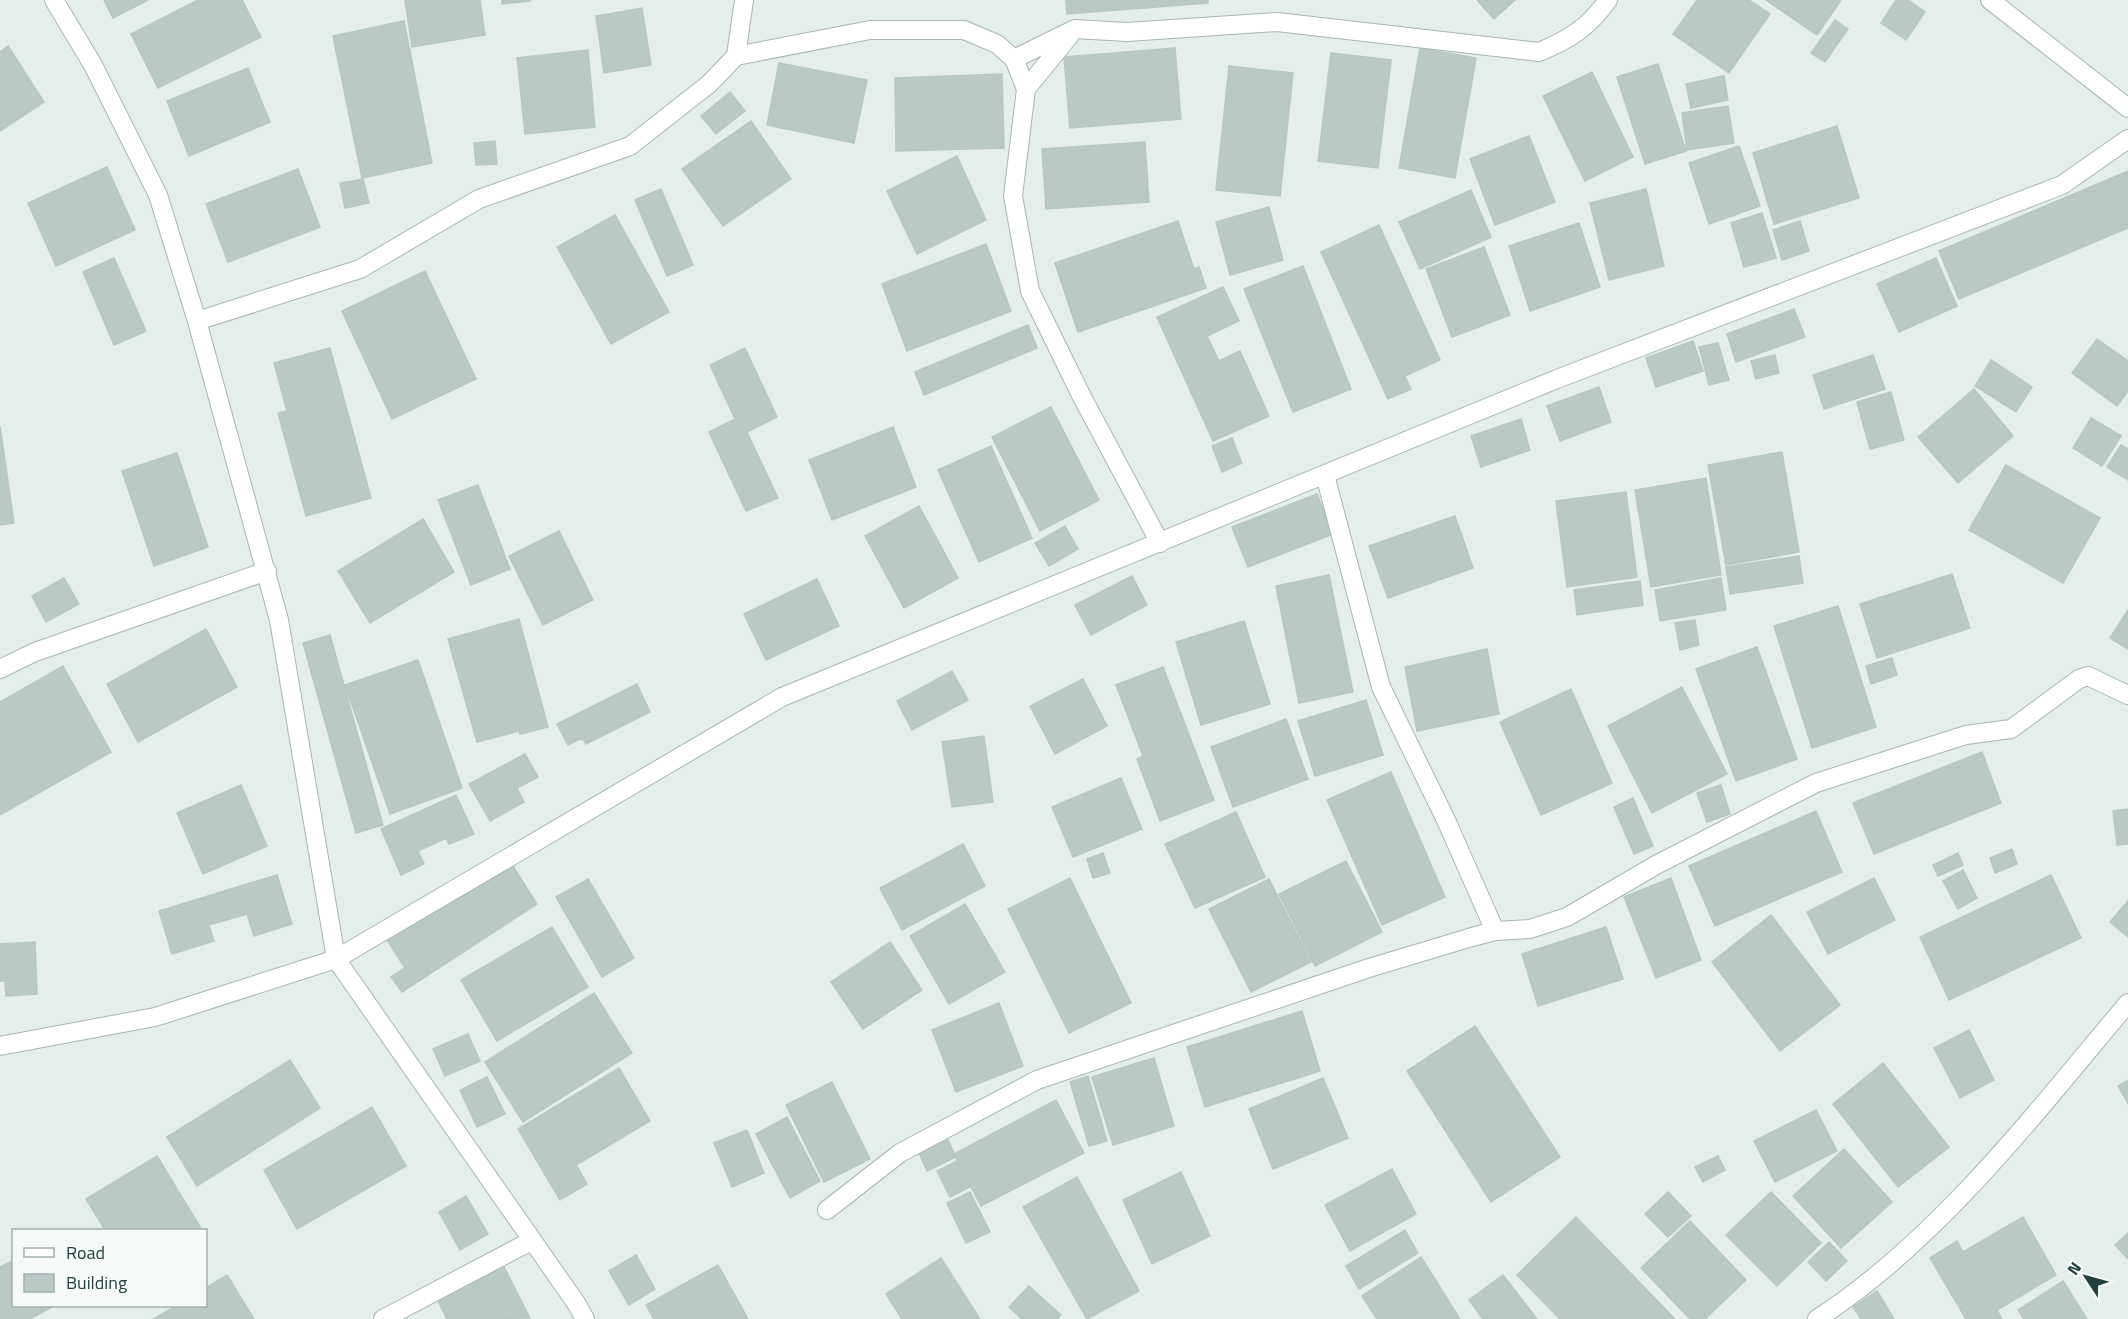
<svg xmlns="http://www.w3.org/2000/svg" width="2128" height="1319" font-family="'Titillium Web',sans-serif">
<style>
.building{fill:#b9c9c5;stroke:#b6c8c4;stroke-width:1.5}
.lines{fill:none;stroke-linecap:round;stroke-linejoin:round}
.minor-casing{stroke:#a6b7b4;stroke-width:20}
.minor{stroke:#fff;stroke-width:18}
</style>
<rect width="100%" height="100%" fill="#e4eeeb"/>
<path class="building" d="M104,0H148L113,18Z
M198,0H242L261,37L158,88L131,34Z
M405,0H480L485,35L412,47Z
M502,0H530V1L502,4Z
M1066,0H1208V3L1067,14Z
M1477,0H1515L1494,19Z
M1697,0H1749L1770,14L1729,73L1673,34Z
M1766,0H1841L1817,35Z
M1896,0H1908L1925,12L1906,40L1881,23Z
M642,8L651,65L604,73L596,16Z
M1835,20L1848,29L1825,62L1811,53Z
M404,21L432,163L362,178L333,36Z
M8,46L44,102L0,131V52Z
M1175,48L1181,119L1070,128L1064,57Z
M1420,48L1476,58L1455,178L1399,168Z
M588,50L595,127L525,134L517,58Z
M1331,53L1391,60L1378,168L1318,161Z
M779,63L867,80L854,143L767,125Z
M1658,64L1686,151L1645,164L1617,77Z
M1229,66L1293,73L1280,196L1216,190Z
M248,68L270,122L189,156L167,101Z
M1592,72L1633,157L1585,181L1543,96Z
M1002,74L1004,148L896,151L895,78Z
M1724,76L1728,100L1691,108L1686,84Z
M730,92L745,111L716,134L701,116Z
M1728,106L1734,143L1687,150L1682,113Z
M751,121L791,179L723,226L682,169Z
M1837,126L1859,198L1774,224L1753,153Z
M1529,136L1555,202L1495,225L1470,159Z
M495,141L497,164L476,165L474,143Z
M1145,142L1149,202L1046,209L1042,149Z
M1739,146L1760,206L1709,224L1689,163Z
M957,156L986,220L917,254L887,191Z
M107,167L135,230L56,266L28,203Z
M298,169L320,227L228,262L206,204Z
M2128,171V228L1959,299L1939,251Z
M363,179L369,203L345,208L340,183Z
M661,189L693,265L667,276L635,200Z
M1646,189L1664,266L1609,280L1590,203Z
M1471,190L1491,237L1420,269L1399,222Z
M1269,207L1283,260L1230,275L1216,222Z
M1762,213L1776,258L1744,267L1731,223Z
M615,215L669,312L611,344L557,247Z
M1178,221L1194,269L1199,267L1206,288L1078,332L1055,263Z
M1800,221L1809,251L1782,260L1773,230Z
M1579,223L1600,287L1530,311L1509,246Z
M1379,225L1440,360L1405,376L1411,389L1388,399L1321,252Z
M986,244L1011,311L907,351L882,284Z
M1484,247L1510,315L1452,337L1426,269Z
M114,258L146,331L114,345L83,272Z
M1936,258L1957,306L1899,332L1877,284Z
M1303,266L1351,389L1293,412L1244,289Z
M425,271L476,379L392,419L342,311Z
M1223,287L1239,321L1207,336L1219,361L1240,351L1269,416L1213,441L1157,317Z
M1794,309L1805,337L1736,362L1727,334Z
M1028,325L1037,348L924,395L915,372Z
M2097,339L2128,361V391L2117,406L2072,373Z
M1693,341L1703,371L1656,387L1646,358Z
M1718,343L1729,380L1709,385L1699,347Z
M330,348L371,498L306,516L278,413L287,411L274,363Z
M745,348L777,417L747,432L778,498L746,511L709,432L735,419L710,365Z
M1775,355L1779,373L1756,379L1751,361Z
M1873,355L1885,389L1824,409L1813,375Z
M1991,360L2032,387L2016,412L1975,386Z
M1599,387L1611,422L1560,441L1547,406Z
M1974,389L2013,436L1958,483L1918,437Z
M1891,392L1904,440L1870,449L1857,402Z
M1051,407L1099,500L1040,531L992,437Z
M2091,418L2121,436L2102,466L2073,448Z
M1521,419L1530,450L1481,467L1471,436Z
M0,426L14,523L0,525Z
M893,427L916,487L832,520L809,460Z
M1232,438L1242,463L1222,472L1212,446Z
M2121,445L2128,449V480L2107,467Z
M991,446L1032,538L979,562L938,470Z
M1782,452L1799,552L1726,565L1708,465Z
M177,453L208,547L154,566L122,471Z
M2006,465L2100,518L2063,583L1969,530Z
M1706,478L1721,575L1651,587L1635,490Z
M478,485L510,569L471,585L438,500Z
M1626,492L1637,577L1567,587L1556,501Z
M1317,494L1333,534L1248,567L1232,527Z
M919,506L958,578L904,608L865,536Z
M1455,516L1473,568L1388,598L1369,546Z
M423,519L454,572L370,623L338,571Z
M1065,526L1078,549L1049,566L1035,543Z
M559,531L593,600L543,625L509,556Z
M1799,556L1803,583L1730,594L1726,567Z
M1952,574L1970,628L1877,658L1860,604Z
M1329,575L1353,692L1299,703L1276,586Z
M1132,576L1147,605L1091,635L1075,605Z
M64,578L79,604L46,622L32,596Z
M1721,578L1726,610L1660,621L1655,590Z
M817,579L839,626L766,660L744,614Z
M1640,581L1643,605L1577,615L1574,590Z
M1838,606L1876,727L1812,748L1774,626Z
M2128,610V649L2110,638Z
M519,619L548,727L520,734L519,731L477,742L448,639Z
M1695,620L1699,645L1680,650L1675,623Z
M1244,621L1270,704L1201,725L1176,642Z
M206,629L237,687L138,742L107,684Z
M330,635L383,825L356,833L303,643Z
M1757,647L1797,759L1736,781L1696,669Z
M1487,649L1499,714L1417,731L1405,667Z
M1892,658L1897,675L1871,684L1866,666Z
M418,660L462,788L390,814L345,685Z
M63,666L111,752L0,815V702Z
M1163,667L1214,800L1160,821L1137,759L1143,756L1116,685Z
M952,671L968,700L912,730L897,701Z
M1083,679L1107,726L1055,754L1030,706Z
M637,684L650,712L586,744L582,738L568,745L557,724Z
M1682,687L1727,774L1652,813L1608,726Z
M1571,689L1612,783L1541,815L1500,722Z
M1366,700L1383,755L1315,776L1298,721Z
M1286,719L1308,779L1233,807L1211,747Z
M984,736L993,802L952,807L942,742Z
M1982,752L2001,803L1874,854L1853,803Z
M525,754L538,777L517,788L524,802L490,821L469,784Z
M1391,772L1445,897L1382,925L1327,800Z
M1121,778L1142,829L1073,857L1052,807Z
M241,785L267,846L203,874L177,813Z
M1721,785L1730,814L1707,822L1697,793Z
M456,795L474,834L449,844L446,838L418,851L424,864L401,875L381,829Z
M1633,798L1653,846L1634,854L1614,807Z
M2128,809V844L2117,845L2113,811Z
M1816,811L1842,872L1715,926L1689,866Z
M1236,812L1265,877L1195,908L1165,844Z
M963,844L985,886L902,930L880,888Z
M2012,849L2017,864L1995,873L1990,858Z
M1103,853L1110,873L1093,878L1087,859Z
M1958,853L1963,865L1938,876L1933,865Z
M509,860L537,904L402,992L391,977L405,968L387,940Z
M1346,861L1382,932L1315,966L1279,894Z
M1963,870L1977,898L1958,909L1943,881Z
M277,875L292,924L254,936L247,914L209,925L214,941L172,954L159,911Z
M2051,875L2081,938L1949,1000L1920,937Z
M1070,878L1131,1003L1069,1033L1008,909Z
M1671,878L1701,960L1656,978L1624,897Z
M1874,878L1895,920L1828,954L1807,912Z
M588,879L634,958L602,977L556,897Z
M1269,879L1311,962L1251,992L1209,909Z
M2128,901V937L2110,922Z
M965,904L1005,972L949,1004L910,936Z
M1771,915L1840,1005L1780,1051L1712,962Z
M552,927L588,987L497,1041L461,980Z
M1606,927L1623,979L1538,1006L1522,954Z
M35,942L37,994L6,996L5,981H0V944Z
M890,942L922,990L863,1029L831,982Z
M594,993L632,1053L523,1122L485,1062Z
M999,1003L1023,1066L956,1092L932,1030Z
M1302,1011L1320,1071L1205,1107L1187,1047Z
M1475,1026L1560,1157L1491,1202L1407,1071Z
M1969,1030L1994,1080L1960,1098L1934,1048Z
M468,1034L480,1061L445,1076L433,1049Z
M1154,1058L1174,1126L1113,1145L1092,1077Z
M290,1060L320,1108L197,1186L167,1137Z
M1883,1063L1949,1147L1898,1187L1833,1104Z
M619,1068L650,1121L576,1165L587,1184L560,1200L518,1129Z
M1088,1076L1107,1141L1089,1146L1070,1082Z
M487,1077L505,1114L477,1127L460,1090Z
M1323,1078L1348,1138L1273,1169L1249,1109Z
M2128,1080V1103L2118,1086Z
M832,1082L870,1159L824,1182L786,1105Z
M1056,1100L1084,1153L981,1206L954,1154Z
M372,1107L406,1166L297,1229L264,1170Z
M1816,1110L1837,1151L1775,1182L1754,1141Z
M787,1117L820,1181L790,1198L756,1134Z
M747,1130L764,1173L732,1187L714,1143Z
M948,1140L956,1157L927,1171L919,1153Z
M1844,1149L1892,1202L1841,1248L1793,1196Z
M157,1156L202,1230H105L86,1199Z
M1718,1156L1725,1170L1703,1182L1695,1167Z
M957,1161L970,1187L950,1197L937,1171Z
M1392,1169L1416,1214L1350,1251L1325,1205Z
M1181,1172L1210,1236L1152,1264L1123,1200Z
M1077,1177L1139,1291L1087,1319L1023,1207Z
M970,1192L990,1232L966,1243L947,1203Z
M1668,1192L1691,1216L1668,1237L1645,1214Z
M1771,1192L1821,1243L1777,1286L1726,1235Z
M466,1196L488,1234L460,1250L439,1212Z
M1576,1217L1675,1319H1560L1517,1275Z
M2023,1217L2056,1275L1997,1310L2002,1319H1966L1930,1258L1957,1241L1963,1252Z
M1690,1221L1746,1280L1705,1319H1690L1641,1268Z
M1405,1230L1418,1253L1359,1289L1346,1266Z
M2128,1233V1259L2115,1245Z
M1829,1242L1847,1261L1826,1281L1808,1262Z
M636,1255L655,1289L629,1305L609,1271Z
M1421,1257L1460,1319H1377L1362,1296Z
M941,1258L980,1319H902L886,1294Z
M14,1260V1306H54L30,1319H0V1267Z
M502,1263L530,1318L447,1319L436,1297Z
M718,1265L748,1319H654L646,1305Z
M227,1275L254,1319H153L176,1306H206V1288Z
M1503,1275L1537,1319H1483L1469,1300Z
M2063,1281L2087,1319H2024L2018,1310Z
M1029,1286L1061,1315L1057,1319H1022L1009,1307Z
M1877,1291L1894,1319H1861L1853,1307Z"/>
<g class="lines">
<g class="minor-casing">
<path id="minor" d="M54,0L93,65L158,195L197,321L279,620L336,959L576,1303L585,1319
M1990,0L2128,108
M736,56L744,0
M1014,59L1075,29L1127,32L1277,22L1539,52C1570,39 1588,28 1608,0
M1026,89L1070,35
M197,321L360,269L479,199L630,146L709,84L736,56L870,30H964L997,44L1014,59L1026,89L1013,196L1030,291L1082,397L1160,543
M1325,475L1381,687L1446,820L1495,931
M0,669L35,652L267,571
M0,1046L155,1017L336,959L782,697L1557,379L2062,185L2128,139
M827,1210L900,1153L1037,1080L1369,968L1472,937L1495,931L1530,929L1567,917L1656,865L1816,783L1966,735L2011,729L2079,679L2088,676L2128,695
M383,1319L531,1241
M1817,1319C1939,1240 2035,1113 2128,1003"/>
</g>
<use href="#minor" class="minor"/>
</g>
<rect x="12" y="1229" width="195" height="78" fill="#f5faf8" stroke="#a1b0ae" stroke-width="1.5"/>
<rect x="24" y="1248" width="30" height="9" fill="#ffffff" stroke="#a1b0ae" stroke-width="1.5"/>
<text x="66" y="1259" font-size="18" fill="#22413e">Road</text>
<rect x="24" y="1274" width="30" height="18" fill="#b9c9c5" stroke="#a1b0ae" stroke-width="1.5"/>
<text x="66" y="1289" font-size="18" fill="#22413e">Building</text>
<g transform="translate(2086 1277) rotate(306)" stroke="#f5faf8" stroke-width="4.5" paint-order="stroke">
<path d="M0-4.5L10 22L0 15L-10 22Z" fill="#22413e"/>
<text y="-9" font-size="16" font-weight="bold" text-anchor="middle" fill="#22413e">N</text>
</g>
</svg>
